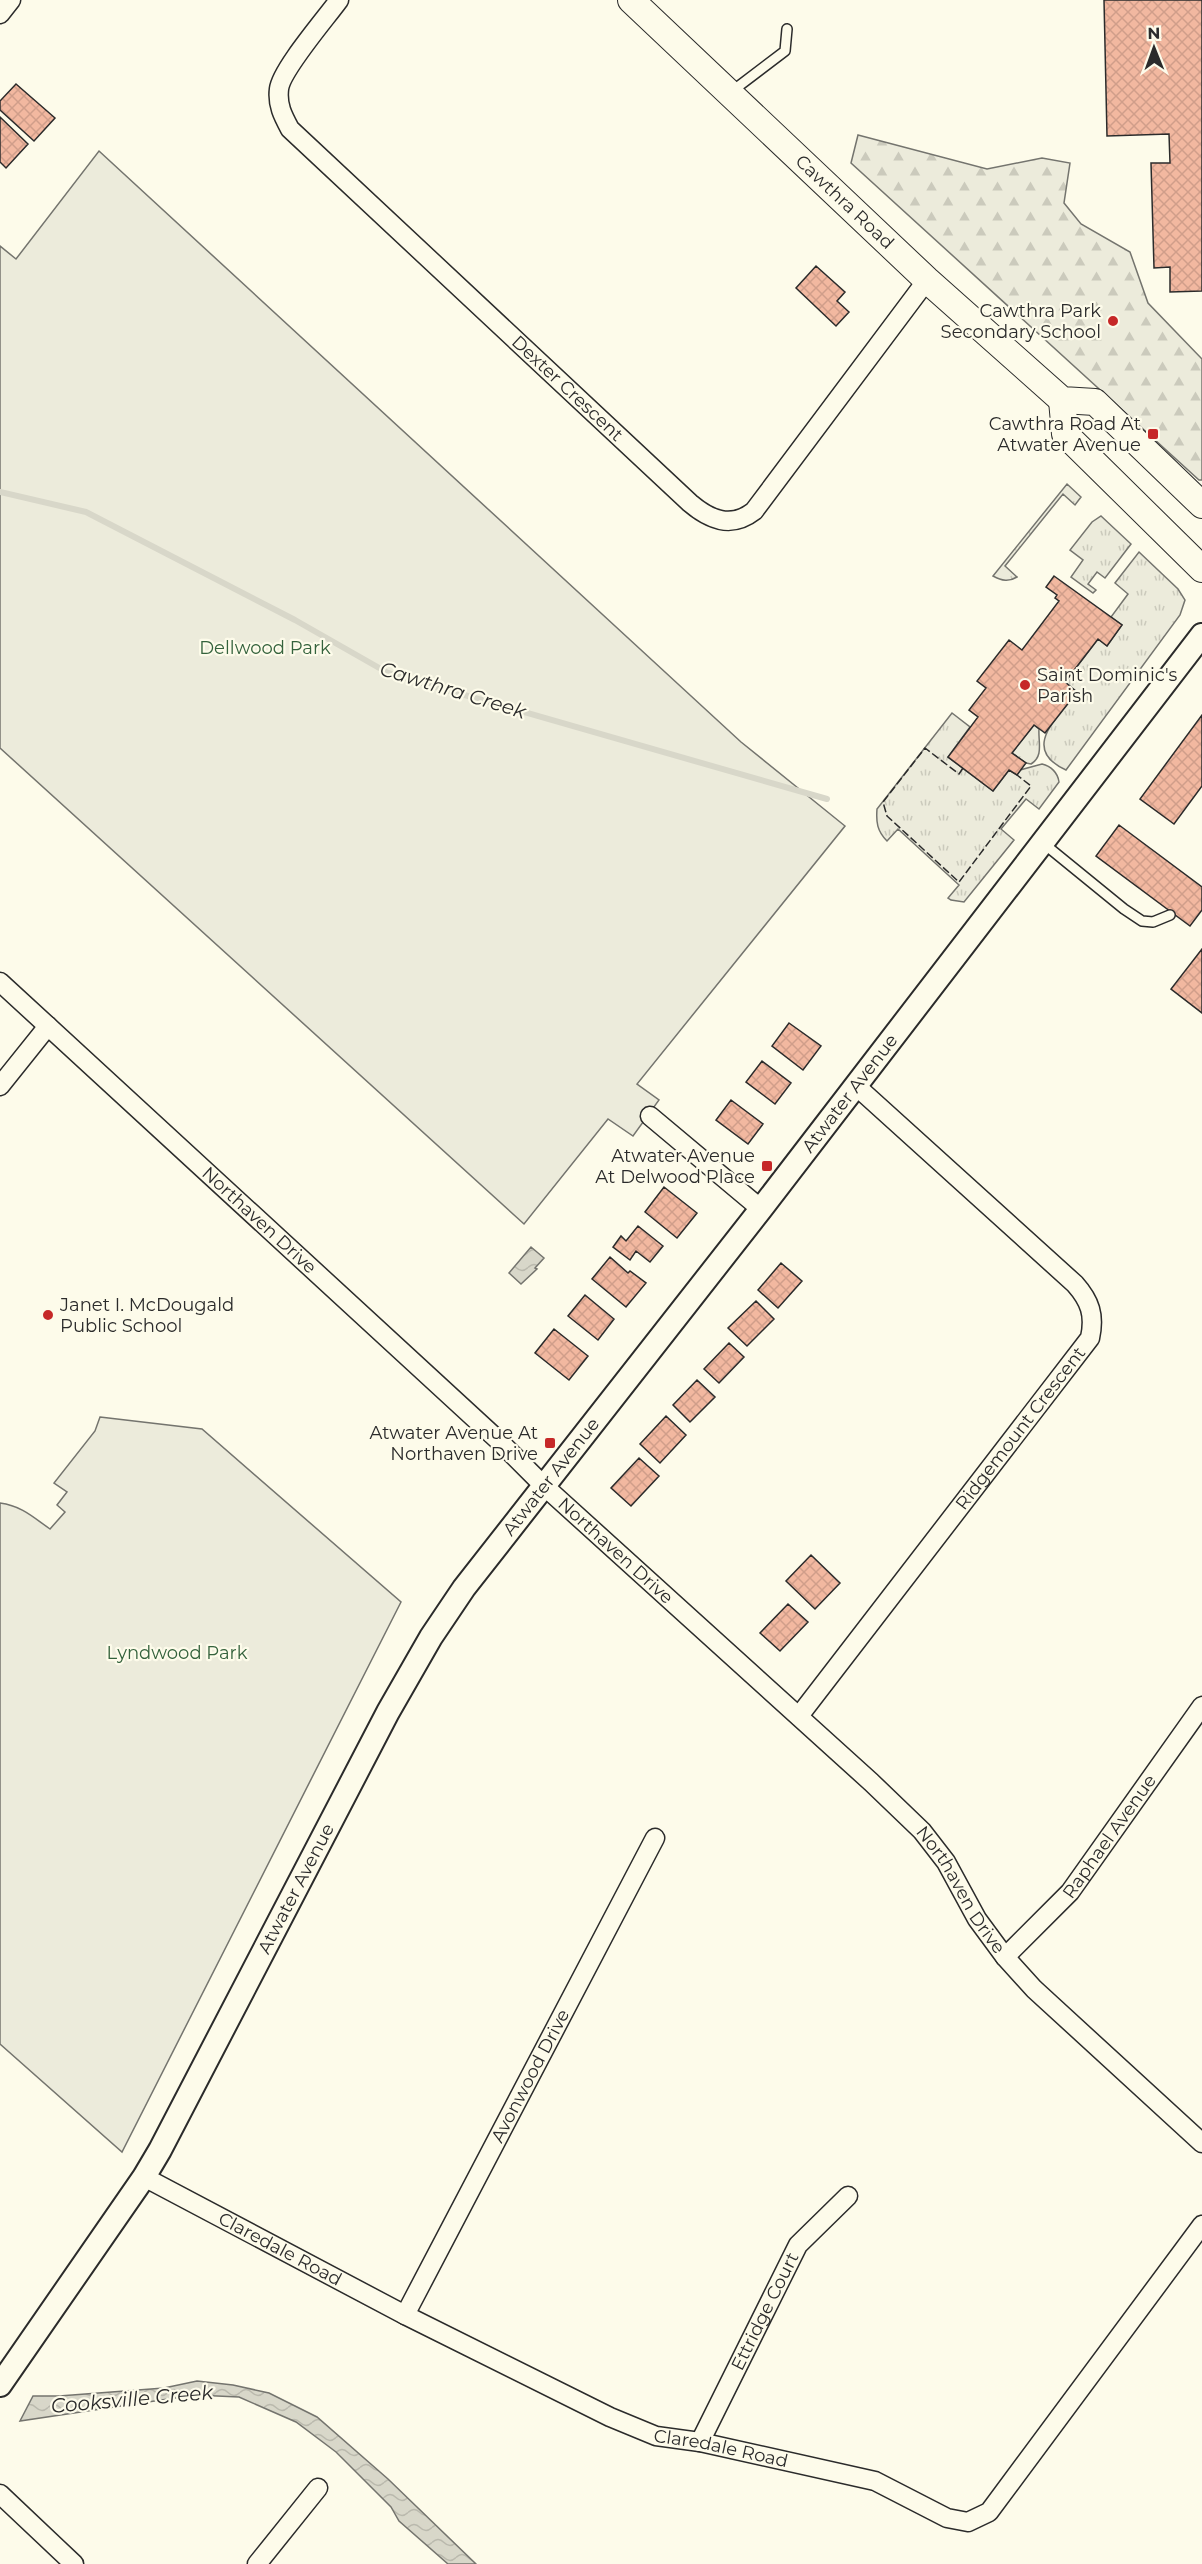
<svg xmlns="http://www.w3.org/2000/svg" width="1202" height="2564" font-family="Montserrat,sans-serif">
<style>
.grass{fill:url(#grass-tufts);stroke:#74746e;stroke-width:1.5}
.forest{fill:url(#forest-firs);stroke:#74746e;stroke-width:1.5}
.park{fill:#ecebdb;stroke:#74746e;stroke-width:1.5}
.water{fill:url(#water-waves);stroke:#74746e;stroke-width:1.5}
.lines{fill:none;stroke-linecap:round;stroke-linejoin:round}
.stream{stroke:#d8d7c9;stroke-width:6}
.building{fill:url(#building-cross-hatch);stroke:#2b2b2b;stroke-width:1.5}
.service-casing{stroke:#2b2b2b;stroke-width:12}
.minor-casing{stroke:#2b2b2b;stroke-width:21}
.tertiary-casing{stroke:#2b2b2b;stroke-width:26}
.secondary-casing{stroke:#2b2b2b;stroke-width:28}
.service{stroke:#fdfbea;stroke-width:9}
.minor{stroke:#fdfbea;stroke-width:18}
.tertiary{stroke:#fdfbea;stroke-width:22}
.secondary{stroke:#fdfbea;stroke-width:26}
.fence{stroke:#2b2b2b;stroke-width:1.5;stroke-dasharray:8 3;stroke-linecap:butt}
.poi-dot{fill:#c62828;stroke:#fdfbea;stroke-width:2}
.labels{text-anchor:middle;stroke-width:4.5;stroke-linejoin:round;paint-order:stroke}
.street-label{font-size:18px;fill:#2b2b2b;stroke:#fdfbea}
.poi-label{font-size:18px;fill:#2b2b2b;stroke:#fdfbea;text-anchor:end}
.park-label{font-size:18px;fill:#34623c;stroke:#fdfbea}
.water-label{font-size:20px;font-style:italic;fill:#2b2b2b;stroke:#fdfbea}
</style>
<defs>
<pattern id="grass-tufts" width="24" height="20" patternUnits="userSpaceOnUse" patternTransform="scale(1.5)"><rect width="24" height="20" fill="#ecebdb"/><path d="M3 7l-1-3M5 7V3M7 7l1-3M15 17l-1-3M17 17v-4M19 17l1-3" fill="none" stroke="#cbcabc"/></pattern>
<pattern id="forest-firs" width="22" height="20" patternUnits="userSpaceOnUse" patternTransform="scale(1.5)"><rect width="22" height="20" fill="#ecebdb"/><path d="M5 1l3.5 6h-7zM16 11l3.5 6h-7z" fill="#cbcabc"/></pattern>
<pattern id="water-waves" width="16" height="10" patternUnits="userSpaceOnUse" patternTransform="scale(1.5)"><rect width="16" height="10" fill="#d8d7c9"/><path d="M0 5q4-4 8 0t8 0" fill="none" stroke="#bab9ad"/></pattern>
<pattern id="building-cross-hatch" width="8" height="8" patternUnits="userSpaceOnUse" patternTransform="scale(1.5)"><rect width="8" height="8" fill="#f2b8a0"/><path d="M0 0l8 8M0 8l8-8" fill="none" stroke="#d09e8a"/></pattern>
</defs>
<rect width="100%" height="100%" fill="#fdfbea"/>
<path class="grass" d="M1067,484L1081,497L1075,505L1063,494L1005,566L1017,577C1009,582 1002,581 993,576Z
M1101,516L1131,544L1105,578L1097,572L1088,584L1096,590L1093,593L1071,577L1083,560L1070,550L1092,522Z
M1139,552L1178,589L1185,600L1180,615L1066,770C1020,749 1057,718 1077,692L1065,682L1098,639L1107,646L1122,625L1111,617L1128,594L1115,583Z
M952,713L970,727L948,757L993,791L1009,770L1017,775L1020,770L1042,764C1051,766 1058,773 1059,782L1039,809L1026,799L1001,829L1014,840L964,902L951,900L948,898L959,885L898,829L887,841C877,831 876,822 877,809Z
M1034,725L1039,729C1038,742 1044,756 1031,764L1026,763L1012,753Z"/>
<path class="forest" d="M858,135L987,169L1042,158L1070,163L1064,203L1081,224L1130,252L1148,303L1202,359V480H1199L851,163Z"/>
<path class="park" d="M99,151L741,742L845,826L637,1084L659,1100L633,1136L608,1119L524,1224L0,748V246L16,259Z
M100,1417L202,1429L401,1602L122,2152L0,2044V1503C22,1506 33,1517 50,1529L65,1512L57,1505L67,1492L54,1483L95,1431Z"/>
<path class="water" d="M531,1247L544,1258L535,1268L537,1269L521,1284L509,1273Z
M197,2381L233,2385L269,2393L317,2417L388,2479L476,2564H448L399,2521L391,2507L336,2452L296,2422L239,2397L195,2395L20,2421L33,2396H59L164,2388Z"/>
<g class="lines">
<path class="stream" d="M0,492L86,512L295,620L388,673L827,799"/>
</g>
<path class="building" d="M1104,0H1202V291L1170,292V267L1154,268L1151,163H1170L1169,134L1107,136Z
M16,84L55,118L34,141L0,110V101Z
M0,117L28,144L6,168L0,162Z
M816,266L845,292L837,301L849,312L836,326L796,288Z
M1054,576L1122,625L1107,646L1098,639L1065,682L1077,692L1045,733L1034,725L1012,753L1026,763L1017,775L1009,770L993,791L948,757L978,717L969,710L986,688L977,681L1009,640L1022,650L1059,601L1055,598L1057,595L1046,587Z
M1202,715V786L1174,824L1140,799Z
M1119,825L1202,887V910L1190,926L1096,856Z
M1202,949V1013L1171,989Z
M789,1023L821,1046L803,1070L772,1046Z
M762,1061L791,1083L775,1104L746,1082Z
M731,1100L763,1124L748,1144L716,1120Z
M664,1187L697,1213L677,1238L645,1212Z
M638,1226L663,1246L650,1262L636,1251L630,1260L613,1247L621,1236L626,1241Z
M610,1257L628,1273L630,1271L646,1283L626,1307L592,1279Z
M781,1263L802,1281L778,1308L758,1290Z
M585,1295L614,1319L598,1340L568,1316Z
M756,1301L774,1319L747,1346L728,1328Z
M554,1329L588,1356L569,1380L535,1353Z
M729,1343L744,1357L719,1383L704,1369Z
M697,1380L715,1397L690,1422L673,1405Z
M666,1416L686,1435L660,1463L640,1444Z
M639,1458L659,1476L631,1506L611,1488Z
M811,1555L840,1583L815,1609L786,1581Z
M788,1604L808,1622L780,1651L760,1633Z"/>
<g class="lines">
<g class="service-casing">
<path id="service" d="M731,92L785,51L787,29
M1043,843L1124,909L1142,921L1153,922L1170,915"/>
</g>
<g class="minor-casing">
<g id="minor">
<path id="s1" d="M339,0C326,18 281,70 279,89C277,105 283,116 290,129L690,503C710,520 731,529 754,511L927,280"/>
<path d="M0,14L11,0"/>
<path id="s2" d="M0,982L497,1439L543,1485L871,1782L922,1831L946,1862L977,1919L1005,1957L1034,1989L1202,2143"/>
<path d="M0,1086L48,1026"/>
<path d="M650,1116L761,1209"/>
<path id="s3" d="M799,1716L1090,1338C1095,1315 1090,1301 1075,1284L855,1085"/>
<path id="s4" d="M1005,1957L1070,1892L1202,1706"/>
<path id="s5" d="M144,2177L405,2315L610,2417L656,2436L700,2442L875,2481L947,2518L968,2522L989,2512L1202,2225"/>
<path id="s6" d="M405,2315L655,1838"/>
<path id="s7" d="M700,2442L798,2245L848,2196"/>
<path d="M0,2494L74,2564"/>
<path d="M257,2564L318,2488"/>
</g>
</g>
<g class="tertiary-casing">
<g id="tertiary">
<path id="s8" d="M0,2385L144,2177L160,2150L388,1712L431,1637L464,1588L761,1209L1202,635"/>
</g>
</g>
<g class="secondary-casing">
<g id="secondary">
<path id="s9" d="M631,0L927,280L1062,400L1095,402L1202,505"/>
<path d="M1062,400L1065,434L1202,569"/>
</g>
</g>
<use href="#service" class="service"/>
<use href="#minor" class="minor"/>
<use href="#tertiary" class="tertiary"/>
<use href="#secondary" class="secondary"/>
<path class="fence" d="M963,768L959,774L925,748L883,802L887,816L959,882L1031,786L1017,775"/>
</g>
<g class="poi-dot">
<circle cx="1113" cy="321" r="6"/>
<rect x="1147" y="428" width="12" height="12" rx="3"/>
<circle cx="1025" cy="685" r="6"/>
<rect x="761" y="1160" width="12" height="12" rx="3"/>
<circle cx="48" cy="1315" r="6"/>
<rect x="544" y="1437" width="12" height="12" rx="3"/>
</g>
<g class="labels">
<g class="street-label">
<text dy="6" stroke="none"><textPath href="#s9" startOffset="294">Cawthra Road</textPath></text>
<text dy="6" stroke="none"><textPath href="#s1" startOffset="530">Dexter Crescent</textPath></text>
<text dy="6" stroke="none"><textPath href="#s8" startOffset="1551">Atwater Avenue</textPath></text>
<text dy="6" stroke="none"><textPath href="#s2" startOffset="352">Northaven Drive</textPath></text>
<text dy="6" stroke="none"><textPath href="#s3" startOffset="363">Ridgemount Crescent</textPath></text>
<text dy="6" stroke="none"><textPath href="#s8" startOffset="1065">Atwater Avenue</textPath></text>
<text dy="6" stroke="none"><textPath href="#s2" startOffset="838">Northaven Drive</textPath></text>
<text dy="6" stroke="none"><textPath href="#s4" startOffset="160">Raphael Avenue</textPath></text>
<text dy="6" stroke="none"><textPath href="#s8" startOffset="579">Atwater Avenue</textPath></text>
<text dy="6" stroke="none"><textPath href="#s2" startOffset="1324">Northaven Drive</textPath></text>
<text dy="6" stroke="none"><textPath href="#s6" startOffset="270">Avonwood Drive</textPath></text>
<text dy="6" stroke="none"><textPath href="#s5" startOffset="154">Claredale Road</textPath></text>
<text dy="6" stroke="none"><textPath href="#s7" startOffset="146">Ettridge Court</textPath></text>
<text dy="6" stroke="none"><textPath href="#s5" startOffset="640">Claredale Road</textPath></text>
</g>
<g class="poi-label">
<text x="1101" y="317">Cawthra Park<tspan x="1101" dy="21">Secondary School</tspan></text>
<text x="1141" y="430">Cawthra Road At<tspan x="1141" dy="21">Atwater Avenue</tspan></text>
<text x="1037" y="681" text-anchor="start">Saint Dominic's<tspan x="1037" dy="21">Parish</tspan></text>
<text x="755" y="1162">Atwater Avenue<tspan x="755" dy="21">At Delwood Place</tspan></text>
<text x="60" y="1311" text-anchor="start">Janet I. McDougald<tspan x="60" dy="21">Public School</tspan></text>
<text x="538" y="1439">Atwater Avenue At<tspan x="538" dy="21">Northaven Drive</tspan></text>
</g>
<g class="park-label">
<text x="265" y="654">Dellwood Park</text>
<text x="177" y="1659">Lyndwood Park</text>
</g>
<g class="water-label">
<text transform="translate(453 690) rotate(17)" y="7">Cawthra Creek</text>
<text transform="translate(132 2399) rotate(-5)" y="7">Cooksville Creek</text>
</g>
</g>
<g transform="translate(1154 48) rotate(359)" stroke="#fdfbea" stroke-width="4.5" paint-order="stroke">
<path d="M0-4.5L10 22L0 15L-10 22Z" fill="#2b2b2b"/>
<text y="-9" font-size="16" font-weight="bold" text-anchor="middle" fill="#2b2b2b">N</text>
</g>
</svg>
